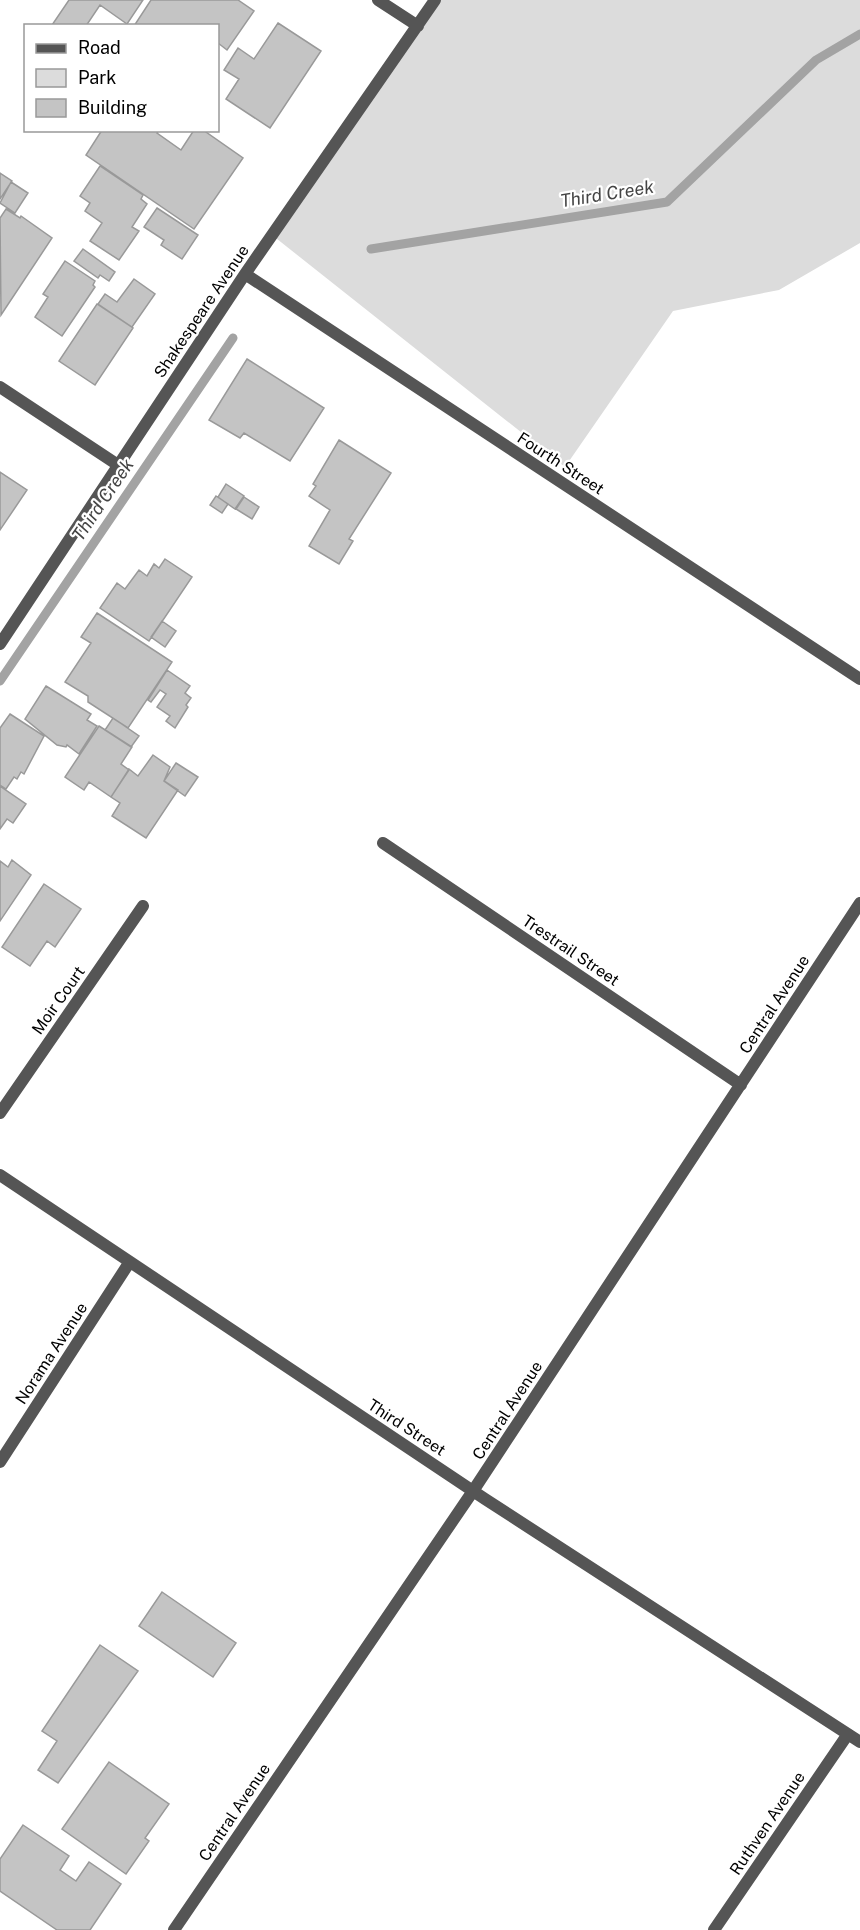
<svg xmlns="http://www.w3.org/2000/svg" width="860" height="1930" font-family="'Public Sans',sans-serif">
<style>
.green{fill:#dcdcdc}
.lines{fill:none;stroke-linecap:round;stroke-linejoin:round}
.stream{stroke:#a3a3a3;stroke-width:9}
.building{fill:#c4c4c4;stroke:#999;stroke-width:1.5}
.street{stroke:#555;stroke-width:12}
.labels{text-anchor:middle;stroke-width:4.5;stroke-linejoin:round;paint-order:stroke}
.street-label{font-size:16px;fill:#000;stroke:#fff}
.water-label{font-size:18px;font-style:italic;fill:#444;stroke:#fff}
</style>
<rect width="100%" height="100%" fill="#fff"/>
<path class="green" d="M436,0H860V243L779,290L673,311L565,467L272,235Z"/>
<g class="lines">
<path class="stream" d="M371,249L667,202L816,60L860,34
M0,681L233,338"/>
</g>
<path class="building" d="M69,0H143L127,24L100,5L86,26L52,25Z
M151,0H238L254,11L227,50L218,43V26H134Z
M278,23L321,51L270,128L226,99L239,79L224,70L238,48L254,59Z
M102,130H159L157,133L181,150L194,130H203L243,158L194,229L86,155Z
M100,166L143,195L141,199L147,204L132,227L139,231L119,260L90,241L102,223L85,211L90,203L80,196Z
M0,173L12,181L0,199Z
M11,182L28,193L15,213L0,203Z
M157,208L198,235L182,259L161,245L164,240L144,227Z
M6,209L20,218L21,216L52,238L1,315L0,218Z
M83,249L115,272L109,281L100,275L98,278L74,261Z
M65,261L95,281L93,285L95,287L62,336L35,317L48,297L43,294Z
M134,279L155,294L132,327L98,304L105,294L117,302Z
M97,304L133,328L95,385L59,361Z
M247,359L324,408L290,461L244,433L240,438L209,420Z
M339,440L391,473L349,539L353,541L339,564L309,546L330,510L309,496L316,486L313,484Z
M0,472L27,490L0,530Z
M226,484L244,496L235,509L218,497Z
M216,496L228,504L222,513L210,505Z
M244,497L259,507L252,519L236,509Z
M165,559L192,577L149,641L100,608L117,583L125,589L139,570L147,576L154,564L159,568Z
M97,613L172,662L128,728L88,702V696L65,682L91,643L81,637Z
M162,621L176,631L165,647L151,637Z
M167,670L190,686L185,693L191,698L186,705L188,707L175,728L166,721L170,716L157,707L166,694L160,690L151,702L148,700Z
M46,686L91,714L87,720L97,726L79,754L67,745L66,747L57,745L25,719Z
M10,714L44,736L24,774L21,772L17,779L14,777L6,789L0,785V728Z
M113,718L139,736L131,747L105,730Z
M99,726L132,747L121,764L129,770L111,797L89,782L84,790L65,777Z
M153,755L170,767L164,781L178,790L146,838L112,816L120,803L111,797L129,769L138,776Z
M176,763L198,777L185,796L164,781Z
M0,786L26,804L13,823L7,819L0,829Z
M12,860L31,875L0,921V861L8,867Z
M44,884L81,909L55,947L47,941L30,966L2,947Z
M162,1592L236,1643L213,1677L139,1626Z
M100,1645L138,1671L58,1783L38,1770L57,1741L42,1731Z
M109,1762L169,1804L145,1838L149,1841L126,1874L62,1829Z
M23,1825L69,1856L60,1870L76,1881L89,1862L121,1884L90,1930H57L0,1891V1859Z"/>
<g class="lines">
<path class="street" d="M378,0L418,26
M245,274L860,679
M0,387L118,465
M0,644L245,274L435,0
M383,843L741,1085
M0,1113L143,906
M0,1175L485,1499L860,1742
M0,1462L129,1263
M174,1930L473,1491L860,903
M714,1930L848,1734"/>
</g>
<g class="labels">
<g class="street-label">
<text transform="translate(201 311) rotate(-56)" y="6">Shakespeare Avenue</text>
<text transform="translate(561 463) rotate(33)" y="6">Fourth Street</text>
<text transform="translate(571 950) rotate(34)" y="6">Trestrail Street</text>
<text transform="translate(58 1000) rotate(-55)" y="6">Moir Court</text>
<text transform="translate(774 1004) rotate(-57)" y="6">Central Avenue</text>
<text transform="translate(51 1353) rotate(-57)" y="6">Norama Avenue</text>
<text transform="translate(507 1410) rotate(-57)" y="6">Central Avenue</text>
<text transform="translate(407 1427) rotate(33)" y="6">Third Street</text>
<text transform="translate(234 1812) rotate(-56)" y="6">Central Avenue</text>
<text transform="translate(767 1823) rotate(-56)" y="6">Ruthven Avenue</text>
</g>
<g class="water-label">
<text transform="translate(607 194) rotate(-9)" y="6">Third Creek</text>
<text transform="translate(103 500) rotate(-56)" y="6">Third Creek</text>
</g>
</g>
<rect x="24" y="24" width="195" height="108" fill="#ffffff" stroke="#999999" stroke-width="1.5"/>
<rect x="36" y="44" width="30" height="9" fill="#555555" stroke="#999999" stroke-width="1.5"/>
<text x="78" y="54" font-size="18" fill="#000000">Road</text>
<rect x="36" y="69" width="30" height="18" fill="#dcdcdc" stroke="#999999" stroke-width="1.5"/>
<text x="78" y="84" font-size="18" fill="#000000">Park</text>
<rect x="36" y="99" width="30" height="18" fill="#c4c4c4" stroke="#999999" stroke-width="1.5"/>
<text x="78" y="114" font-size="18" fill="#000000">Building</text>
</svg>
